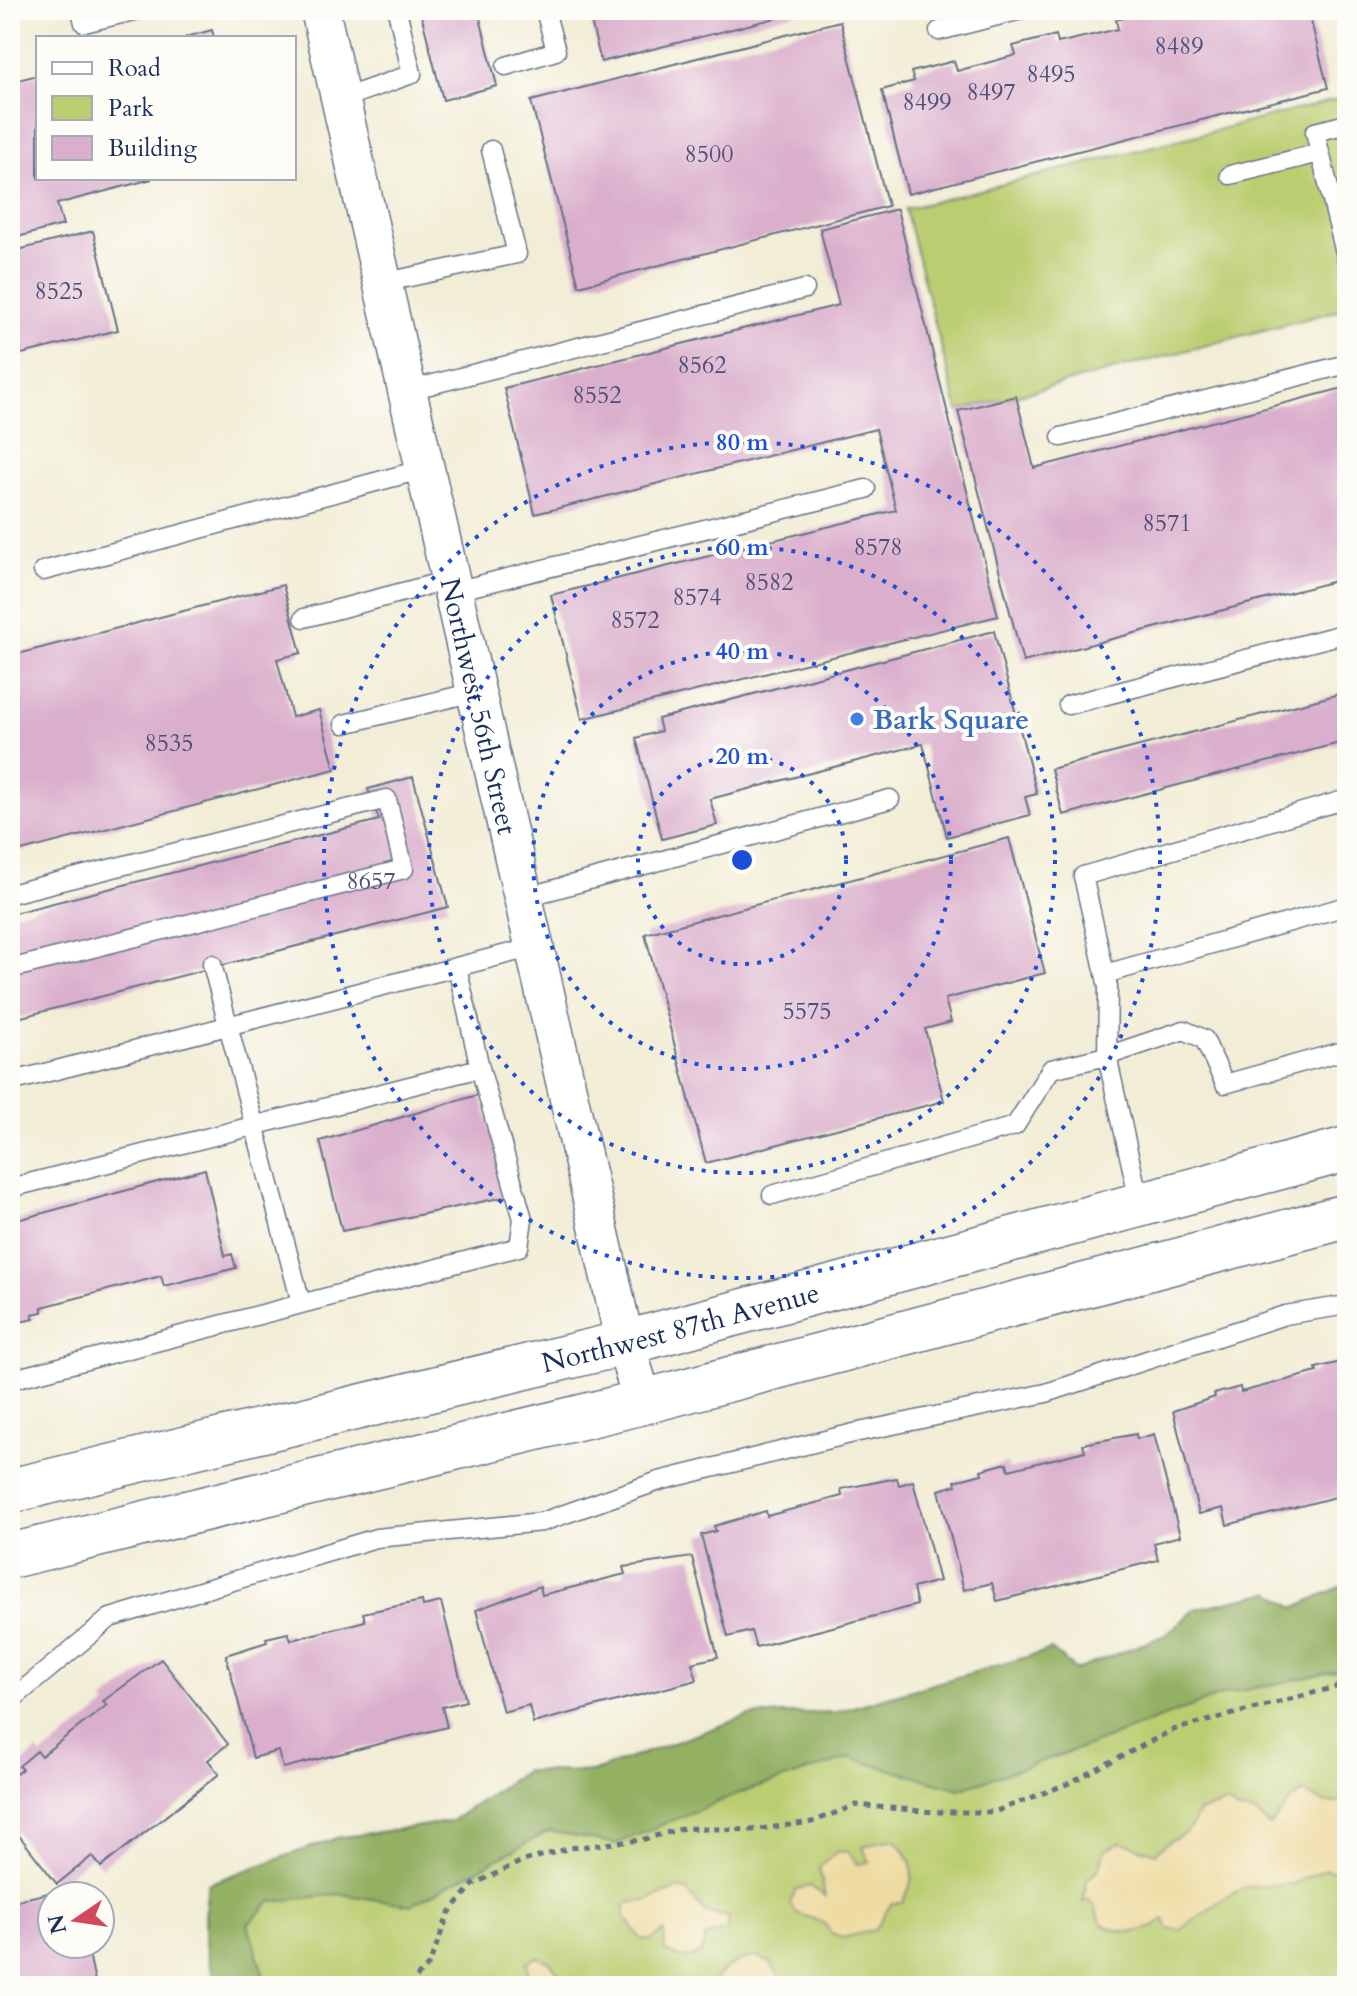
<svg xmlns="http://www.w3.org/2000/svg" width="1357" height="1996" font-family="Cardo,serif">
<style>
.green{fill:#bbcd71;stroke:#6b7e68;stroke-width:2}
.forest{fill:#94b063;stroke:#587060;stroke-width:2}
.sand{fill:#eeda9e;stroke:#84847e;stroke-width:2}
.building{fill:#daafcc}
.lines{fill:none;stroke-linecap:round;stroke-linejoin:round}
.service-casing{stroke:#667288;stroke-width:21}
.minor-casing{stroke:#667288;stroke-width:41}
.secondary-casing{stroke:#667288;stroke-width:47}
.path{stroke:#667288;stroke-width:5;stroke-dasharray:6 6;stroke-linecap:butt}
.service{stroke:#fff;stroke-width:18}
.minor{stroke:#fff;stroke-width:38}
.secondary{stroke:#fff;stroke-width:44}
.ring{fill:none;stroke:#1d4ed8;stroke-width:4;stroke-dasharray:4 8}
.shop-dot{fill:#3f7fe0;stroke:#fdfcf7;stroke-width:3}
.labels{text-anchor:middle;stroke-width:8;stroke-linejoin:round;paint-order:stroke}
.number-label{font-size:24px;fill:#4b4f7a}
.street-label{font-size:28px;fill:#1b2f5e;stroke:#fdfcf7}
.shop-label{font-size:28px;font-weight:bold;fill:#366cbe;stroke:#fdfcf7;text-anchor:start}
.centre{fill:#1d4ed8;stroke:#fdfcf7;stroke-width:4}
.ring-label{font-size:24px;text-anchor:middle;font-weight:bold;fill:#1d4ed8;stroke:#fdfcf7;stroke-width:8;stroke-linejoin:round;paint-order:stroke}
</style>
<rect width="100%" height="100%" fill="#fdfcf7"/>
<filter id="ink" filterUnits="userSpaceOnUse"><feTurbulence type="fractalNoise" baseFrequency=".0125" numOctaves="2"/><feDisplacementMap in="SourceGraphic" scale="16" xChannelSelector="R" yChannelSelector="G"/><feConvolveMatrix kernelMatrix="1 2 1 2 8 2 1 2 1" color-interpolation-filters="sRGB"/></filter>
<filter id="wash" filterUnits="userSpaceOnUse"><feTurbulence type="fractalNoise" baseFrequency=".006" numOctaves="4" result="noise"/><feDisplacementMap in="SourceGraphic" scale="32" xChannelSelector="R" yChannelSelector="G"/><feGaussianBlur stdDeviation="1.8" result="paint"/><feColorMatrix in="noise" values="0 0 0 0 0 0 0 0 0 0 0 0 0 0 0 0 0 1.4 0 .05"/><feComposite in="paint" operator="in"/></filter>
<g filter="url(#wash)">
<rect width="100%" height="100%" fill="#f2edd6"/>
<path class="green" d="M1347,97V308L958,411L905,209Z
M1347,1584V1986H218C202,1952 204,1920 208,1884L337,1838L450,1822L525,1771L592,1772L748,1716L836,1712L1051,1650L1076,1670L1166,1635L1195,1609L1271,1592L1294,1608Z"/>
<path class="forest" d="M1347,1584V1669L1221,1695L1087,1746L959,1789L850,1758L737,1794L616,1844L549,1831L412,1905L340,1894L270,1902L248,1924L267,1986H218C202,1952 204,1920 208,1884L337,1838L450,1822L525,1771L592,1772L748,1716L836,1712L1051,1650L1076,1670L1166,1635L1195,1609L1271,1592L1294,1608Z"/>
<path class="sand" d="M1304,1792C1319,1803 1332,1808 1347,1797V1874L1325,1869L1293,1884L1246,1887L1224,1898L1181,1930L1168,1929L1164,1919C1144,1935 1124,1936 1102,1924L1095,1906L1088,1899L1083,1902L1087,1880L1099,1869L1105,1850L1121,1842L1156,1853C1171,1833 1191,1840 1198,1812L1227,1803L1237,1811C1252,1808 1260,1817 1269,1826C1284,1814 1286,1800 1304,1792Z
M895,1840C915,1858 917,1879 902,1902L891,1904L875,1930L842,1938L830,1932L824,1923L795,1912L790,1904L796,1889L810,1886L825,1896L819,1868L836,1852L847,1851L858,1864L869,1862L863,1847L880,1841Z
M678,1888L687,1891L705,1912L729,1917L727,1930L705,1937L701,1953C687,1960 677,1959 665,1951L664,1931L652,1940L641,1939L624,1915L626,1903L646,1901Z
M537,1957L550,1962L568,1986H536L528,1976L527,1963Z
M758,1957L771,1963L785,1986H716L717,1976C728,1966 743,1958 758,1957Z"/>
<g id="blocks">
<path class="building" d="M420,10H478L497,86L443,100Z
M588,10H804V11L601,62Z
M1155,10H1164L1165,15L1185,10H1308L1328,88L908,194L882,90L914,81L911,72L954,61L957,71L1016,55L1013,46L1056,35L1058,43L1118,29L1116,20Z
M840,21L888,206L579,286L531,101Z
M212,30L214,38H186V37Z
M38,75V178L152,179L57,204L63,225L10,239V82Z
M897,209L998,616L582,719L551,595L896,510L876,429L535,514L504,388L839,305L820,229Z
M93,231L118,330L10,357V252Z
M1347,387V578L1023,662L958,411L1016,396L1034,468Z
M283,585L301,653L277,659L292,717L319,710L335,769L10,854V656Z
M994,631L1037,794L1025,797L1030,815L947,837L923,744L710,799L717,825L662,839L636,738L661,731L658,719Z
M1347,692V741L1063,815L1051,769Z
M413,777L448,907L10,1020V914L379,820L368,789Z
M1009,838L1045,973L945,999L951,1022L925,1029L944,1101L706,1163L645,934Z
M481,1094L509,1196L342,1231L320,1141Z
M205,1169L225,1256L232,1254L236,1268L164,1286L161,1276L42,1307V1312L32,1314L34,1319L10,1324V1222Z
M1341,1362L1342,1366L1347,1364V1494L1227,1525L1223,1508L1199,1514L1173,1411L1215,1397L1214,1394L1240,1387L1241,1392L1317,1372L1316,1368Z
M1136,1434L1137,1439L1154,1434L1180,1536L1154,1543L1158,1560L997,1601L992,1583L964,1590L939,1490L956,1485L955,1481L982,1474L981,1470L1007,1463L1009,1470L1085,1451L1083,1444Z
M897,1478L899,1485L913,1481L939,1581L913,1588L917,1605L756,1647L751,1631L728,1637L701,1535L716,1531L714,1526L766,1511L767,1516L842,1496L841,1489Z
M692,1557L718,1657L692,1663L697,1680L533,1723L529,1705L503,1712L476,1610L540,1586L542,1595L625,1574L623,1567Z
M422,1601L423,1606L441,1602L466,1701L442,1707L447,1727L283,1768L278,1751L253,1758L226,1655L267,1642L266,1638L288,1633L291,1640L365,1621L363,1613Z
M161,1659L228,1744L208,1760L219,1774L101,1867L92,1856L57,1884L10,1824V1779L22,1769L19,1766L37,1751L41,1756L107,1705L103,1701Z
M57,1891L58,1896H52V1944H87L96,1986H10V1902Z"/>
</g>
</g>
<g filter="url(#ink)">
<use href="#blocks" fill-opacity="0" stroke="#667288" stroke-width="2"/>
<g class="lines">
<g class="service-casing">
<path id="service" d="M81,10L84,23L138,10
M939,31L1021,10
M506,66L556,51L545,10
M341,99L412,74L397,10
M1347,124L1315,132L1347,261
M1230,175L1320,153
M382,283L517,254L491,150
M406,391L805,289
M1061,437L1347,364
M43,571L424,469
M451,592L866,489
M304,618L449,580
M1068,705L1347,633
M344,724L474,692
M1347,799L1083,876L1108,987L1107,1056L1184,1030L1204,1039L1225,1084L1347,1050
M10,894L387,799L404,869L10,969
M522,898L890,799
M212,964L301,1303
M1105,974L1347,906
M10,1082L534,947
M10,1188L480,1068L457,967
M772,1195L1015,1126L1051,1069L1107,1056L1140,1205
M10,1380L519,1247L523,1219L480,1068
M10,1701L110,1618L376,1538L542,1522L659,1481L854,1433L1046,1393L1285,1315L1347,1305"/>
</g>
<g class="minor-casing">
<g id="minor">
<path id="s1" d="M320,10L625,1343L643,1402"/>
</g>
</g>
<g class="secondary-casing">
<g id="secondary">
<path id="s2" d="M10,1491L625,1343L1347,1149"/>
<path d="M10,1556L643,1402L1347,1216"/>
</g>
</g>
<path class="path" d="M408,1986L429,1965L449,1913L474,1884L520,1862L570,1848L641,1840L684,1828L752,1830L812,1822L856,1805L934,1812H994L1067,1784L1173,1730L1347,1684"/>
<use href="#service" class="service"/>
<use href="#minor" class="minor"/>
<use href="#secondary" class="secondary"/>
</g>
</g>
<g class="ring">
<circle cx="742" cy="860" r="104"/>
<circle cx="742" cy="860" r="209"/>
<circle cx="742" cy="860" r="313"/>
<circle cx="742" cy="860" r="418"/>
</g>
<circle class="shop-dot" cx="857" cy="719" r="8"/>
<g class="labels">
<g class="number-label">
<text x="1179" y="54">8489</text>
<text x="1051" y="82">8495</text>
<text x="991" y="100">8497</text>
<text x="927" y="110">8499</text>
<text x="709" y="162">8500</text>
<text x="59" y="299">8525</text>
<text x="702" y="373">8562</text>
<text x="597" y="403">8552</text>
<text x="1167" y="531">8571</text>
<text x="878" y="555">8578</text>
<text x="769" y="590">8582</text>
<text x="697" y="605">8574</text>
<text x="635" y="628">8572</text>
<text x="169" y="751">8535</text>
<text x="371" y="889">8657</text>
<text x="807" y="1019">5575</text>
</g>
<g class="street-label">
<text dy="10" stroke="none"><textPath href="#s1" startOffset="714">Northwest 56th Street</textPath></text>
<text dy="10" stroke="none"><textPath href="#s2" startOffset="690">Northwest 87th Avenue</textPath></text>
</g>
<g class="shop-label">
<text x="873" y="729">Bark Square</text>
</g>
</g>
<circle cx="742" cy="860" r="12" class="centre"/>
<g class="ring-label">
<text x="742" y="450">80 m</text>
<text x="742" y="555">60 m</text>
<text x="742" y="659">40 m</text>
<text x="742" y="764">20 m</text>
</g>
<rect width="1357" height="1996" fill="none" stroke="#fdfcf7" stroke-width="40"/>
<rect x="36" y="36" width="260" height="144" fill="#fdfcf7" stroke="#a3aaba" stroke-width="2"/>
<rect x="52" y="62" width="40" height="12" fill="#ffffff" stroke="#a3aaba" stroke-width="2"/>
<text x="108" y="76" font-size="24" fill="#1b2f5e">Road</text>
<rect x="52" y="96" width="40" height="24" fill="#bbcd71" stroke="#a3aaba" stroke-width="2"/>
<text x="108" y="116" font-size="24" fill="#1b2f5e">Park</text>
<rect x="52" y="136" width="40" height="24" fill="#daafcc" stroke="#a3aaba" stroke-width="2"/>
<text x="108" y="156" font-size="24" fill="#1b2f5e">Building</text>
<g transform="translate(76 1920) rotate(257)"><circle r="38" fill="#fdfcf7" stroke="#a3aaba" stroke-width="2"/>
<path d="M0-6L14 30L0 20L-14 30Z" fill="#d1495b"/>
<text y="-12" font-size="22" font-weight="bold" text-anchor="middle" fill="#1b2f5e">N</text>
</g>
</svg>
